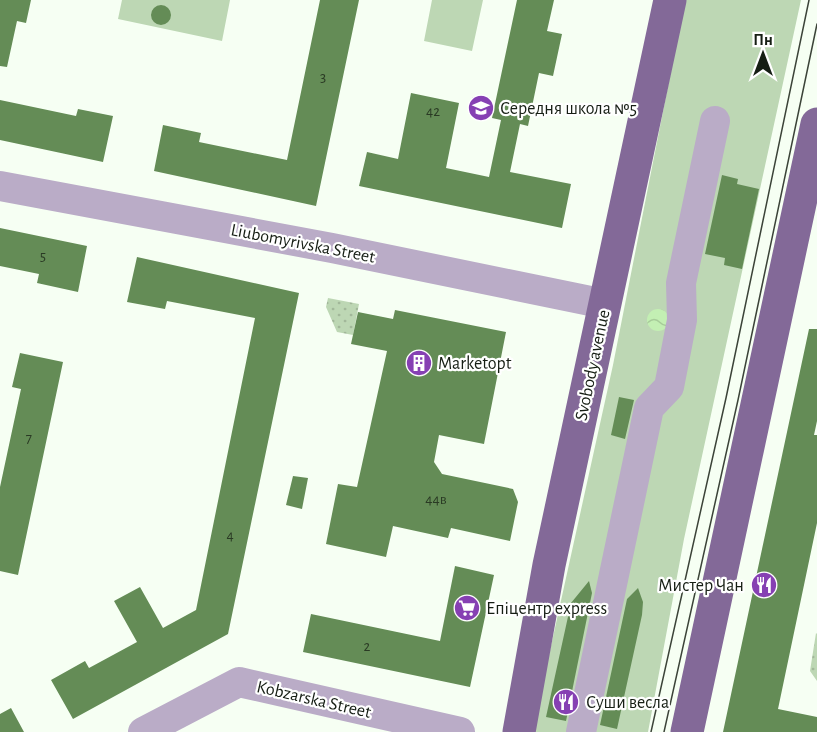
<svg xmlns="http://www.w3.org/2000/svg" width="817" height="732" font-family="'Alegreya Sans',sans-serif">
<style>
.grass{fill:url(#grass-dots)}
.green{fill:#bdd7b4}
.water{fill:url(#water-waves)}
.building{fill:#648c56}
.lines{fill:none;stroke-linecap:round;stroke-linejoin:round}
.minor{stroke:#baacc7;stroke-width:30}
.major{stroke:#836998;stroke-width:33}
.tram{stroke:#3b4338;stroke-width:1.5}
.labels{text-anchor:middle;stroke-width:4.5;stroke-linejoin:round;paint-order:stroke}
.number-label{font-size:15px;fill:#2a3a24}
.poi-label{font-size:18px;fill:#161e14;stroke:#fff;text-anchor:start}
.street-label{font-size:18px;fill:#161e14;stroke:#fff}
</style>
<defs>
<pattern id="grass-dots" width="8" height="8" patternUnits="userSpaceOnUse" patternTransform="scale(1.5)"><rect width="8" height="8" fill="#bdd7b4"/><path d="M2 2h.1M6 6h.1" fill="none" stroke="#a2b89a" stroke-width="1.8" stroke-linecap="round"/></pattern>
<pattern id="water-waves" width="16" height="10" patternUnits="userSpaceOnUse" patternTransform="scale(1.5)"><rect width="16" height="10" fill="#c3efb3"/><path d="M0 5q4-4 8 0t8 0" fill="none" stroke="#a7cc99"/></pattern>
</defs>
<rect width="100%" height="100%" fill="#f6fff3"/>
<path class="grass" d="M328,298L359,304L353,335L337,332L326,307Z
M816,633L817,634V681L810,671Z"/>
<path class="green" d="M122,0H230L222,41L118,19Z
M432,0H483L472,51L424,41Z
M685,0H801L684,539L648,732H532L613,365Z"/>
<path class="water" d="M647 320a11 11 0 1 1 22 0a11 11 0 1 1-22 0Z"/>
<path class="building" d="M0,0H31L26,23L17,21L7,67L0,66Z
M320,0H359L316,206L154,171L163,125L201,133L199,142L287,160Z
M517,0H554L547,31L562,34L553,76L539,73L528,126L520,124L510,172L571,184L562,228L359,186L367,152L398,159L411,93L459,103L446,168L489,177L501,120L492,118Z
M151 15a10 10 0 1 1 20 0a10 10 0 1 1-20 0Z
M0,100L76,116L78,109L113,116L103,162L0,140Z
M722,175L738,179L737,184L759,189L742,269L724,265L725,258L705,254Z
M0,228L87,246L78,292L37,283L39,274L0,266Z
M137,257L299,293L228,634L73,719L51,680L85,661L89,668L137,642L114,601L140,587L163,628L196,610L255,318L167,301L165,309L127,302Z
M395,310L506,332L484,444L439,435L434,462L442,474L513,489L518,502L510,541L451,528L448,538L393,526L386,557L326,544L338,484L357,487L387,351L351,344L358,312L393,319Z
M809,329H817V421L814,435H817V523L778,709L817,717V732H723Z
M20,353L63,362L18,575L0,571V487L21,389L12,387Z
M619,397L634,400L625,439L611,435Z
M293,476L308,478L302,509L286,505Z
M455,566L494,575L470,687L303,652L311,614L440,641Z
M589,581L592,593L566,721L546,717L571,603Z
M638,588L643,602L642,615L617,729L600,725L627,599Z
M11,708L24,732H0V714Z"/>
<g class="lines">
<path class="minor" d="M0,186L332,248L605,304
M143,732L239,682L460,732
M581,732L649,408L669,387L682,320L681,283L715,121"/>
<path class="major" d="M519,732L549,565L670,0
M687,732L817,124"/>
<path class="tram" d="M651,732L726,398L809,0
M664,732L738,400L817,24"/>
</g>
<defs>
<g id="school-disc" transform="scale(1.35)"><circle r="9.5" fill="#8640b3" stroke="#fff"/><path d="M0-5L7-2L0 1L-7-2ZM-4 1L0 2.5L4 1V4Q0 6-4 4Z" fill="#fff"/></g>
<g id="building-disc" transform="scale(1.35)"><circle r="9.5" fill="#8640b3" stroke="#fff"/><path d="M-4-6H4V6H1V3H-1V6H-4ZM-2.5-4.3h1.7v1.8h-1.7ZM.8-4.3h1.7v1.8H.8ZM-2.5-1h1.7V.8h-1.7ZM.8-1h1.7V.8H.8Z" fill="#fff"/></g>
<g id="restaurant-disc" transform="scale(1.35)"><circle r="9.5" fill="#8640b3" stroke="#fff"/><path d="M-5-6h1v4h1v-4h1v4h1v-4h1v5L-1.5 .5V6h-2V.5L-5-1ZM5-6V6H3V1.5H1.5Q1.5-4 5-6Z" fill="#fff"/></g>
<g id="supermarket-disc" transform="scale(1.35)"><circle r="9.5" fill="#8640b3" stroke="#fff"/><path d="M-6-5.5h2.5l.6 2H6L4.5 2H-2.5L-4.4-4H-6ZM-1.5 3.2a1.3 1.3 0 1 0 .1 0ZM3 3.2a1.3 1.3 0 1 0 .1 0Z" fill="#fff"/></g>
</defs>
<g fill-rule="evenodd">
<use href="#school-disc" x="481" y="108"/>
<use href="#building-disc" x="419" y="363"/>
<use href="#restaurant-disc" x="764" y="585"/>
<use href="#supermarket-disc" x="467" y="608"/>
<use href="#restaurant-disc" x="566" y="702"/>
</g>
<g class="labels">
<g class="number-label">
<text x="323" y="82">3</text>
<text x="433" y="116">42</text>
<text x="43" y="261">5</text>
<text x="29" y="443">7</text>
<text x="436" y="504">44в</text>
<text x="230" y="540">4</text>
<text x="367" y="651">2</text>
</g>
<g class="poi-label">
<text x="500" y="114">Середня школа №5</text>
<text x="438" y="369">Marketopt</text>
<text x="744" y="591" text-anchor="end">Мистер Чан</text>
<text x="486" y="614">Епіцентр express</text>
<text x="586" y="708">Суши весла</text>
</g>
<g class="street-label">
<text transform="translate(303 243) rotate(11)" y="6">Liubomyrivska Street</text>
<text transform="translate(592 365) rotate(-78)" y="6">Svobody avenue</text>
<text transform="translate(314 699) rotate(13)" y="6">Kobzarska Street</text>
</g>
</g>
<g transform="translate(763 54)" stroke="#ffffff" stroke-width="4.5" paint-order="stroke">
<path d="M0-4.5L10 22L0 15L-10 22Z" fill="#161e14"/>
<text y="-9" font-size="16" font-weight="bold" text-anchor="middle" fill="#161e14">Пн</text>
</g>
</svg>
